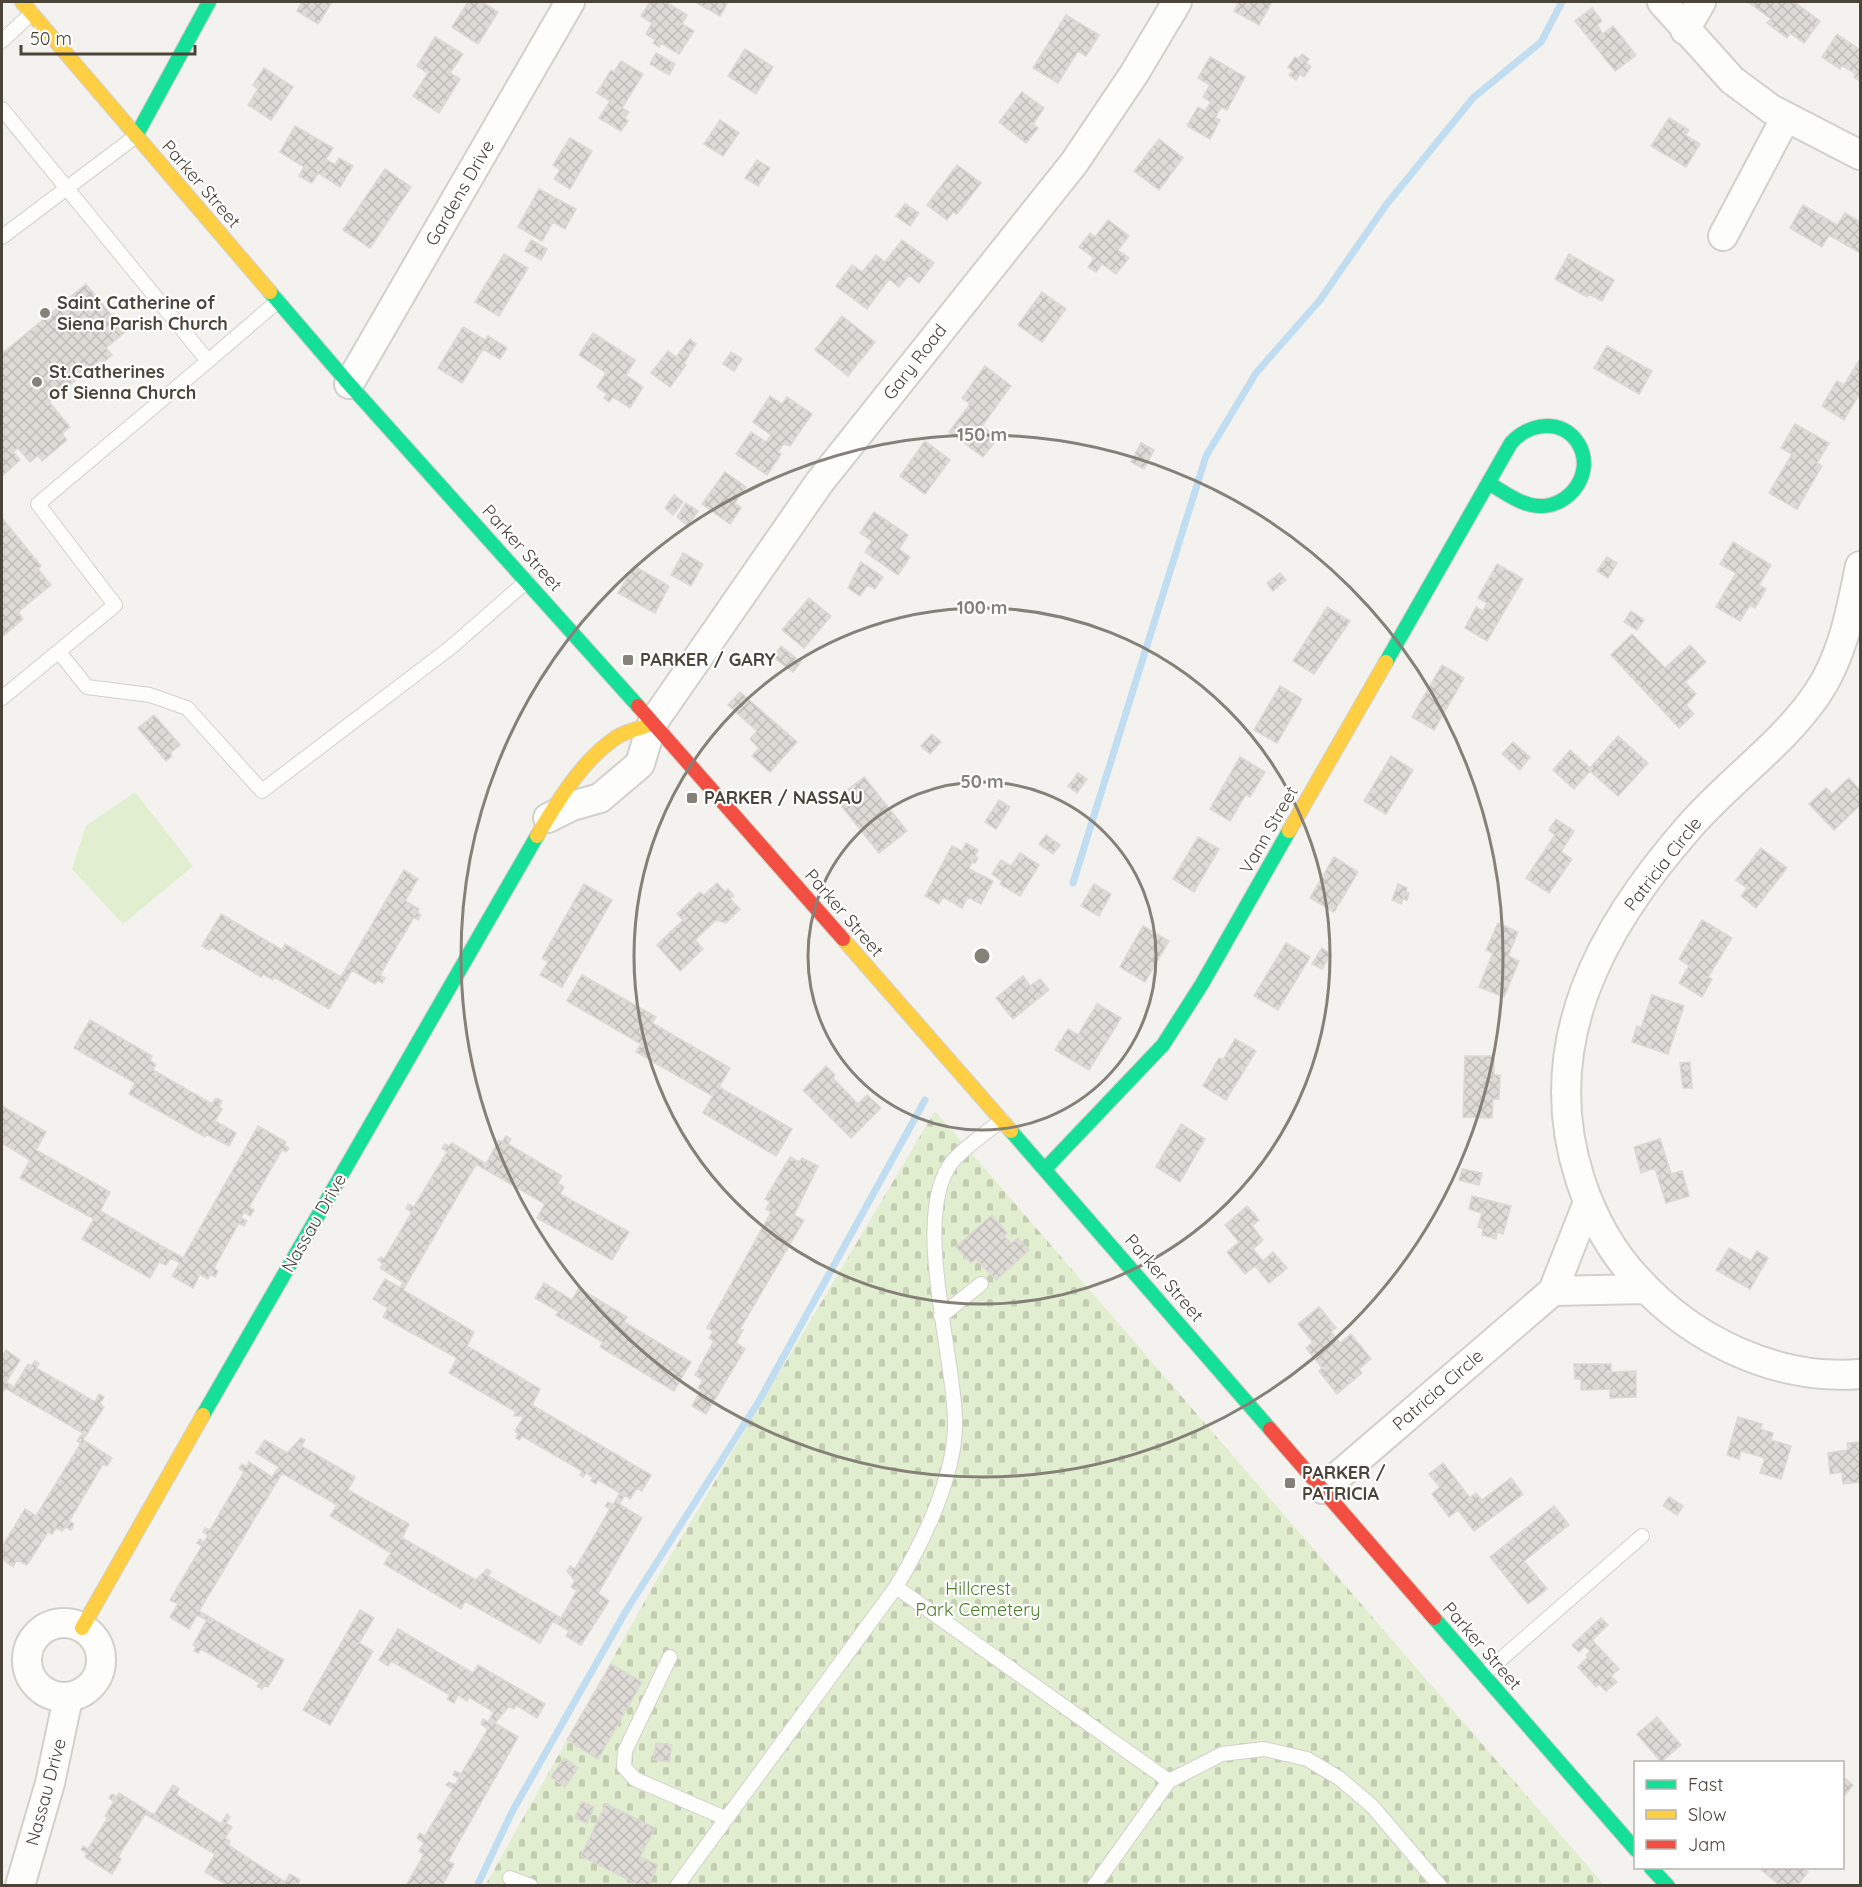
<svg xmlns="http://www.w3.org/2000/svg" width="1862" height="1887" font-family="Quicksand,sans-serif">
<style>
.green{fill:#e1eecf}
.cemetery{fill:url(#cemetery-stones)}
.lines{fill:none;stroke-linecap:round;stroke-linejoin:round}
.stream{stroke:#c0ddf1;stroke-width:7}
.building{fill:url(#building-cross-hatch);stroke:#dcd9d4;stroke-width:1.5}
.lane-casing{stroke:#d2d0cb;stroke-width:16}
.street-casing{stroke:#d2d0cb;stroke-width:32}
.fast-casing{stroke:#d3cfc5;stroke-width:16}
.slow-casing{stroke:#d3cfc5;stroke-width:16}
.jam-casing{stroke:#d3cfc5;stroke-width:16}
.lane{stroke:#fdfdfc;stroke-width:14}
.street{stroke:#fdfdfc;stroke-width:28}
.fast{stroke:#16e098;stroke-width:14}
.slow{stroke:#ffcf43;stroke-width:14}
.jam{stroke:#f24e42;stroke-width:14}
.ring{fill:none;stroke:#868178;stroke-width:3}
.poi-dot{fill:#868178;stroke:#fff;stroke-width:2}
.labels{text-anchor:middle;stroke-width:4.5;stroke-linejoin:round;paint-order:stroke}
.street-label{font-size:18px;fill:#4b4439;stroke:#fff}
.poi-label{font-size:18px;font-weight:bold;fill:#4b4439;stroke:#fff;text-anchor:start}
.park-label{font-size:18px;fill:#4a7f2a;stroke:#fff}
.centre{fill:#868178;stroke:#fff;stroke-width:3}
.ring-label{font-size:18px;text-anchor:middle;font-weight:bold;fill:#868178;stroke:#fff;stroke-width:4.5;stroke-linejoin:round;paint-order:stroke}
</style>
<defs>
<pattern id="cemetery-stones" width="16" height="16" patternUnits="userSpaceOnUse" patternTransform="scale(1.5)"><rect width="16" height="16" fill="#e1eecf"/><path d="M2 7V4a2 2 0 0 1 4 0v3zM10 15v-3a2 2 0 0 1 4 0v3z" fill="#c3cdb2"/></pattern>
<pattern id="building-cross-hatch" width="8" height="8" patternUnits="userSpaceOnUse" patternTransform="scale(1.5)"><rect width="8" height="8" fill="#dedbd6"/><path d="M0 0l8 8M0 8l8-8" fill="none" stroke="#c0bdb8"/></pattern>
</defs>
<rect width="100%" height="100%" fill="#f4f2ee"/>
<path class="green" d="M135,792L193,866L123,924L72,869L86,826Z"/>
<path class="cemetery" d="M935,1111L1604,1885L485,1886L664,1567Z"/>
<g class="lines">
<path class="stream" d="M1073,883L1206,456L1256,373L1320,300L1386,205L1473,98L1541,42L1562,2
M477,1886L512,1812L626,1611L759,1401L925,1100"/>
</g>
<path class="building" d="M302,2H332L318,24L297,11Z
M468,2H482L498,12L478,44L452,27Z
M650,2H666L687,15L682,24L694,31L679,54L661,43L659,47L653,43L655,40L646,34L652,23L641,16Z
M695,2H728L720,16Z
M1239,2H1272L1259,25L1234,11Z
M1748,2H1794L1820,21L1804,43L1790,33L1787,38L1767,23L1771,19Z
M1592,8L1602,21L1597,25L1603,34L1613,26L1636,55L1615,71L1575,21Z
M1066,15L1099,35L1086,56L1078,51L1058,83L1033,68Z
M1837,34L1860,50V81L1854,77L1856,74L1842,65L1840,69L1822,57Z
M435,37L463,54L450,73L460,79L439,113L413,96L428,73L417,66Z
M745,49L773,67L756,94L728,76Z
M656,53L675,64L669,75L650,64Z
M1302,54L1309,59L1306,63L1311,67L1304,77L1300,74L1296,80L1289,75L1293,71L1288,67L1295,57L1298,59Z
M1210,57L1245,77L1227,110L1221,107L1215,118L1220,120L1210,139L1187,126L1198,107L1205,111L1211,102L1203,97L1210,85L1198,78Z
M621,61L643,74L622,108L629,112L625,118L628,121L621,131L599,118L610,101L597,93L611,70L614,72Z
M264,68L293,87L271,120L248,105L258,89L253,85Z
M1022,92L1044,108L1033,124L1038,128L1026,143L999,122Z
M1669,118L1689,130L1685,135L1700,144L1686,167L1651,146Z
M720,120L739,133L723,156L704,144Z
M295,126L333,148L326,159L335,165L339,158L353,166L340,187L318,173L312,183L299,176L304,167L280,152Z
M570,138L592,151L570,189L554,179L560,170L553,165Z
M1159,139L1183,158L1159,190L1134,171Z
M757,160L770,168L758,186L745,178Z
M957,165L981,183L957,214L953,212L947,220L927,205Z
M385,169L411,187L370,248L343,230Z
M539,189L576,209L565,229L553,222L542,241L518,227Z
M905,204L919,213L910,226L896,216Z
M1803,205L1837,225L1845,213L1860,222V253L1829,235L1822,247L1790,228Z
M1108,220L1129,236L1118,250L1129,258L1116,274L1102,264L1096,272L1088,267L1094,258L1079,247L1090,233L1095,237Z
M531,240L547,249L541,260L525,251Z
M902,240L934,263L919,283L909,275L899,287L889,279L867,309L836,286L852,265L862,272L876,255L885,262Z
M504,254L528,268L499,316L475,302Z
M1569,254L1614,280L1602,301L1589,294L1587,297L1555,279Z
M86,284L125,332L106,348L112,355L103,363L100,360L49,402L70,427L62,434L67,440L42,461L38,455L30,462L18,448L13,452L20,460L2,476V349L4,352Z
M1042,292L1066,309L1042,342L1018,325Z
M842,316L875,342L848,376L815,350Z
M463,327L485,340L488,336L507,348L500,359L483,349L462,383L438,368Z
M593,333L635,360L626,375L643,387L630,408L613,397L609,402L604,398L607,394L597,387L606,373L579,355Z
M690,339L696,344L684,363L686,365L670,387L651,373L668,351L676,357Z
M1607,346L1652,371L1639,394L1594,368Z
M731,352L742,359L734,371L723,364Z
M1860,359V398L1858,396L1844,420L1822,406L1837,381L1844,385Z
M985,366L1011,386L982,426L998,438L983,457L949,432L970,404L962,398Z
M770,396L782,404L787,397L812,414L790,446L784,443L778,452L781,454L767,475L736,454L751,432L766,442L771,435L753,422Z
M1795,424L1829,443L1817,463L1822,466L1797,509L1769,493L1792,454L1781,448Z
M925,441L950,460L925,494L900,476Z
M1141,443L1154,450L1144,469L1131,462Z
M725,472L746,487L735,503L741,508L730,524L702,504Z
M674,495L683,502L673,515L665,508Z
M686,503L698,511L688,526L677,517Z
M874,512L908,535L899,549L910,557L898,575L865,552L872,541L860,533Z
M2,518L41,566L38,569L51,585L18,612L23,619L2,637Z
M1733,542L1771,565L1759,585L1766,589L1755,608L1750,605L1740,621L1716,607L1736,573L1720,564Z
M683,553L703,564L691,586L671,575Z
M1607,557L1617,563L1608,578L1597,571Z
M861,562L883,577L875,589L868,585L860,596L848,588Z
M1497,564L1523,579L1487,641L1465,628L1476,607L1483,611L1487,603L1478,598Z
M634,566L669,586L655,613L618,593Z
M1280,573L1286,580L1273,591L1267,583Z
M809,598L831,616L804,648L782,630Z
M1327,607L1350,621L1314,674L1293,661Z
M1631,611L1644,620L1637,630L1624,622Z
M1632,634L1665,668L1690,645L1706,662L1685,682L1696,694L1686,705L1694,714L1679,728L1611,655Z
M781,646L801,662L793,672L773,657Z
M1442,665L1464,678L1434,730L1412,717Z
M1280,686L1302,699L1277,743L1254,730Z
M740,692L797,742L770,772L752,756L759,748L750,739L757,731L728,705Z
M154,715L180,745L170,753L172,756L166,761L138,728Z
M932,734L941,742L930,754L921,746Z
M1618,736L1648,763L1618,796L1590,771L1574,789L1553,770L1570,750L1590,768Z
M1513,742L1530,757L1520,770L1502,754Z
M1391,756L1413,770L1386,814L1364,801Z
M1240,757L1265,772L1250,797L1246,794L1230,821L1210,809Z
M1078,773L1087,779L1077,793L1068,786Z
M864,777L907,831L879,853L836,799Z
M1849,778L1860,790V805L1834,830L1809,804L1826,788L1832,794Z
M999,800L1010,807L996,829L985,822Z
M1556,819L1574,831L1561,852L1572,859L1549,893L1526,878L1555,835L1549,830Z
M1046,835L1060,845L1053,854L1039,844Z
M1198,837L1219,849L1194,892L1173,879Z
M966,843L978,850L975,856L978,858L975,863L972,862L969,869L993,881L981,904L968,897L962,908L943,897L939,904L925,896L952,846L962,851Z
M1761,848L1787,868L1756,908L1741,896L1747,888L1736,880Z
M1020,853L1039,865L1020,896L1000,884L1002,881L992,874L1001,860L1011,866Z
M1334,857L1358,872L1334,912L1310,898Z
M404,870L418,879L405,901L419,909L417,912L421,915L418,920L414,917L380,975L385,978L382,983L378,980L375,984L352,970L329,1009L274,977L273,980L263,974L261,977L211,947L209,950L202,946L221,914L282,950L285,944L341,977Z
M717,883L725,892L728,889L734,896L730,899L740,909L726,923L716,920L695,940L703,949L680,971L657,945L683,920L677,914L700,892L704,895Z
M584,884L612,900L562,987L540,975L548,962L542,958Z
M1094,884L1111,894L1099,916L1081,906Z
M1398,884L1407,888L1406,892L1409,893L1407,900L1403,899L1401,904L1392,900Z
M1702,920L1732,938L1708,977L1712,979L1702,997L1679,983L1689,966L1679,959Z
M1498,923L1518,932L1508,956L1519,961L1504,997L1479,987L1493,953L1486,950Z
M1143,926L1169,941L1145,982L1120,967Z
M1286,943L1310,957L1278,1010L1254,996Z
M1322,948L1331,954L1322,969L1312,964Z
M582,975L656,1017L652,1023L730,1068L719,1087L792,1129L776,1156L703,1113L713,1096L636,1052L641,1044L567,1001Z
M1023,976L1030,986L1040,979L1049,990L1013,1019L996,998Z
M1652,995L1684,1006L1668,1054L1632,1042L1637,1026L1641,1028Z
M1097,1004L1121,1018L1089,1070L1055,1050L1068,1029L1078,1035Z
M90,1020L152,1056L150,1061L156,1064L153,1070L212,1104L216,1098L222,1101L219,1107L222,1109L215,1121L236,1133L229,1146L206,1134L205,1137L129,1094L135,1083L74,1048Z
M1235,1039L1256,1051L1226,1100L1203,1086L1219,1058L1223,1060Z
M1465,1056H1494V1075H1500L1499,1099H1493L1492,1118L1463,1117Z
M1690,1062L1692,1088H1683L1680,1063Z
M826,1066L835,1075L833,1078L858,1104L867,1095L881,1108L851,1138L803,1090Z
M2,1106L46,1132L36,1150L110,1192L100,1211L183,1258L258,1126L286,1142L284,1145L289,1148L286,1152L282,1150L249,1207L254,1210L250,1216L244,1212L241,1218L247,1221L244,1226L239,1223L214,1268L218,1271L215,1277L210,1274L208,1279L200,1274L193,1288L172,1276L180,1263L171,1258L166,1265L159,1262L150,1278L82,1239L94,1219L20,1178L30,1160L2,1143Z
M1181,1124L1205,1139L1180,1182L1156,1167Z
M506,1136L511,1139L508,1144L562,1176L558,1183L564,1187L560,1194L629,1232L612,1260L537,1218L545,1204L476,1164L403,1290L474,1332L467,1346L540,1389L532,1405L651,1475L642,1491L637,1488L630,1499L625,1495L619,1504L642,1518L598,1593L609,1601L581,1645L566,1636L569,1631L553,1621L540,1643L465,1601L461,1609L384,1564L391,1553L330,1516L337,1505L282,1473L199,1611L284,1660L268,1687L264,1686L262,1689L257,1686L260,1683L201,1649L198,1653L194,1651L196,1647L193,1645L207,1620L197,1615L189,1629L170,1617L178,1604L170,1600L202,1546L197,1543L200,1539L204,1542L208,1535L203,1532L205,1528L210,1530L244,1472L239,1468L242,1464L247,1467L249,1462L272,1477L279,1467L256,1453L265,1440L287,1453L301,1438L305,1440L301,1446L355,1477L348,1490L409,1524L402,1538L476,1580L487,1569L491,1572L488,1576L561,1618L577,1591L571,1587L575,1581L567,1571L570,1566L575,1569L610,1509L605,1506L608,1502L613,1505L620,1493L598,1480L596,1484L591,1481L593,1477L586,1473L583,1477L580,1475L582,1471L522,1436L519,1440L516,1438L518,1433L515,1431L524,1416H514L516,1412L449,1373L457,1358L383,1317L388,1308L373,1299L385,1279L400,1288L403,1282L380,1268L383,1264L378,1260L381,1257L384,1259L412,1212L406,1209L408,1204L414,1207L447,1152L442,1148L445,1144L449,1146L452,1143L486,1164L499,1140L502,1142Z
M1660,1139L1671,1174L1682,1171L1689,1196L1666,1203L1655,1168L1641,1173L1634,1147Z
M790,1157L799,1162L802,1158L818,1166L794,1215L804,1220L740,1329L743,1330L736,1343L745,1349L706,1414L692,1406L701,1390L698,1388L703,1380L695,1375L714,1341L709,1338L713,1331L707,1328L771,1212L766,1209L770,1202L765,1199Z
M1462,1169L1482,1173L1479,1185L1459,1180Z
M1472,1196L1511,1206L1503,1234L1497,1232L1496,1239L1482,1235L1483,1229L1478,1227L1482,1213L1469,1209Z
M1247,1206L1259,1220L1252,1226L1263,1240L1253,1249L1263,1261L1273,1252L1287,1268L1269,1283L1255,1266L1245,1274L1227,1252L1239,1242L1225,1225Z
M992,1215L1007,1233L1004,1236L1011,1244L1018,1238L1029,1250L996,1280L976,1259L971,1263L956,1247Z
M1729,1248L1751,1261L1757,1251L1768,1258L1750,1289L1716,1270Z
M544,1283L572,1300L579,1288L627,1317L624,1322L691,1362L674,1391L600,1347L603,1342L556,1315L559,1312L535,1298Z
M1319,1307L1336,1328L1331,1332L1340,1343L1351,1334L1371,1359L1359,1369L1362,1373L1337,1394L1319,1371L1322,1368L1306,1348L1313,1342L1298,1324Z
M6,1350L20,1360L6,1382L14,1387L28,1364L31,1366L35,1361L39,1364L36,1368L95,1402L99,1394L104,1397L100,1404L104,1407L83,1440L112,1458L107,1466L103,1464L69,1521L74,1524L71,1530L65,1527L62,1531L56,1528L52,1534L48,1532L27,1565L17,1560L13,1567L2,1559V1547L25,1509L36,1516L81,1443L77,1441L83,1433L5,1388L2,1393V1357Z
M1574,1364H1611V1372L1636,1371V1397L1610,1398V1389L1581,1390V1379H1575Z
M1738,1417L1762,1424L1760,1429L1773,1433L1771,1440L1791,1446L1781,1479L1760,1473L1765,1458L1741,1451L1739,1459L1727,1455Z
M1860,1442V1482L1843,1484L1842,1472L1830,1474L1828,1453L1848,1450L1847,1443Z
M1443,1463L1470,1498L1476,1493L1482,1500L1511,1478L1523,1494L1474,1531L1458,1510L1449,1517L1432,1494L1440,1487L1429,1474Z
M1669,1497L1683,1506L1677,1515L1663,1506Z
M1554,1506L1569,1525L1524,1561L1547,1589L1528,1604L1490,1557Z
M360,1610L374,1618L359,1643L373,1651L330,1725L303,1710Z
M1601,1618L1608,1625L1592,1640L1619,1669L1611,1676L1617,1682L1606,1691L1599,1684L1596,1687L1578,1667L1588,1657L1586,1655L1590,1651L1585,1646L1579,1652L1572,1645Z
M398,1629L473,1673L478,1665L545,1704L537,1718L516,1705L514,1709L509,1706L495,1723L518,1737L448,1861L454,1864L442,1886H406L424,1854L419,1851L424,1843L417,1838L420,1833L425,1836L453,1789L446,1785L449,1782L455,1785L459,1778L453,1775L455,1771L461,1774L488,1729L481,1724L483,1719L488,1722L494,1712L469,1697L467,1701L458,1695L454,1703L447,1699L450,1695L391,1661L388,1666L379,1660Z
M611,1664L642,1682L598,1759L567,1740Z
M1657,1717L1681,1745L1661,1762L1637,1734Z
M656,1743L672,1745L669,1762L653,1759Z
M564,1758L578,1768L565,1787L551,1777Z
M1842,1776L1853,1785L1845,1795L1842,1793Z
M173,1785L179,1789L176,1795L221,1824L227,1814L230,1817L226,1823L232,1827L225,1838L230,1841L228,1845L285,1882L290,1874L300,1880L297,1886H229L205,1872L215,1854L145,1814L118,1857L121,1859L112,1874L85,1857L87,1853L81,1850L83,1846L88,1849L108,1818L105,1816L114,1801L109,1798L112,1794L117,1797L119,1793L154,1815Z
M582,1802L594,1807L587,1823L575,1818Z
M606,1804L655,1828L640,1857L658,1865L648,1886H641L581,1856Z
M1759,1868H1802L1808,1872L1797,1886H1781Z"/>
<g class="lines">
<g class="lane-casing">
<path id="lane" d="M2,41L32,13
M2,109L208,361L38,504L115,605L2,698
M2,237L136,136
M208,361L278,301
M59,652L87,687L150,695L187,708L262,791L450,648L527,581
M941,1316L981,1284
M896,1587L1169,1781
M670,1657L625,1751L624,1767L635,1779L725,1818
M1484,1674L1642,1536
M510,1878L531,1886
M677,1886L896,1587C923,1542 956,1475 955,1421C955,1358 910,1212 953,1161C966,1146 986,1133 1002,1120
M1094,1886L1169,1781L1222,1754L1264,1749L1307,1759L1339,1778L1372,1806L1440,1886"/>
</g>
<g class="street-casing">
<path id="street" d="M1662,2L1732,80L1771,109L1860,155
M1685,30L1701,2
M1723,236L1786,117
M349,384L570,2
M1860,566C1851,610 1843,656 1817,694C1783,744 1730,780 1690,826C1602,926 1536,1043 1580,1179C1592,1216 1612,1253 1639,1281C1694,1341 1778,1381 1860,1374
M548,818L572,806L600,798L640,764L652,724L819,483L1074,163L1134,74L1177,2
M1553,1291L1645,1289
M1323,1489L1553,1291L1588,1202
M27 1660a37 37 0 1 1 74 0a37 37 0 1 1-74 0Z
M20,1886L50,1783L68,1698"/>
</g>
<g class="fast-casing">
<path id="fast" d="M136,136L209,2
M270,292L349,384L638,706
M1386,662L1511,443C1528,424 1561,417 1578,443C1596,472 1570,508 1538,506C1520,505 1503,491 1488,483
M1011,1131L1270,1429
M1045,1169L1163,1045L1202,984L1289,831
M203,1415L537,836
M1434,1618L1636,1850
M1651,1868L1668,1886"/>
</g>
<g class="slow-casing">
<path id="slow" d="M22,2L270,292
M1289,831L1386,662
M537,836C557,802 583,759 617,737C626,731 641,728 652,724
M843,939L1011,1131
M82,1628L203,1415"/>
</g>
<g class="jam-casing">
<path id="jam" d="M638,706L843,939
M1270,1429L1434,1618"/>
</g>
<use href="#lane" class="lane"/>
<use href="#street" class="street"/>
<use href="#fast" class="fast"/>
<use href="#slow" class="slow"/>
<use href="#jam" class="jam"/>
</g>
<g class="ring">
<circle cx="982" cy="956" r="174"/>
<circle cx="982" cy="956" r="348"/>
<circle cx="982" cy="956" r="521"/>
</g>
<g class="poi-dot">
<circle cx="45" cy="313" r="6"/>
<circle cx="37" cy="382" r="6"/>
<rect x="622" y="654" width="12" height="12" rx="3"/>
<rect x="686" y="792" width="12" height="12" rx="3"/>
<rect x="1284" y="1477" width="12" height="12" rx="3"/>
</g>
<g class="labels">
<g class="street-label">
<text transform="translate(201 184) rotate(49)" y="6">Parker Street</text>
<text transform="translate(460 193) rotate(-60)" y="6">Gardens Drive</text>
<text transform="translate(915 362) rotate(-52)" y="6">Gary Road</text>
<text transform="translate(522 548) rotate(48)" y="6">Parker Street</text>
<text transform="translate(1269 830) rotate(-60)" y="6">Vann Street</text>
<text transform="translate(1663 864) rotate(-52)" y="6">Patricia Circle</text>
<text transform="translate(844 913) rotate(49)" y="6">Parker Street</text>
<text transform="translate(314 1223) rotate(-60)" y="6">Nassau Drive</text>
<text transform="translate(1164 1278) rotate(49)" y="6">Parker Street</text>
<text transform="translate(1438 1390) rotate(-41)" y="6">Patricia Circle</text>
<text transform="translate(1482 1646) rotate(49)" y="6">Parker Street</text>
<text transform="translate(46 1792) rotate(-75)" y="6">Nassau Drive</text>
</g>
<g class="poi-label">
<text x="57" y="309">Saint Catherine of<tspan x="57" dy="21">Siena Parish Church</tspan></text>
<text x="49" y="378">St.Catherines<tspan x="49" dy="21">of Sienna Church</tspan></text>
<text x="640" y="666">PARKER / GARY</text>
<text x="704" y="804">PARKER / NASSAU</text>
<text x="1302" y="1479">PARKER /<tspan x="1302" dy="21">PATRICIA</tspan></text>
</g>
<g class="park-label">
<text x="978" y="1595">Hillcrest<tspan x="978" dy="21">Park Cemetery</tspan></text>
</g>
</g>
<circle cx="982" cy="956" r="9" class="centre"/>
<g class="ring-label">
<text x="982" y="441">150 m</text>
<text x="982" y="614">100 m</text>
<text x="982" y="788">50 m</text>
</g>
<rect width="1862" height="1887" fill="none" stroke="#4b4439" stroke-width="6"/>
<rect x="1634" y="1761" width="210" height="108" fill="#ffffff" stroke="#b7b4b0" stroke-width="1.5"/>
<rect x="1646" y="1780" width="30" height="9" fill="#16e098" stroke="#b7b4b0" stroke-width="1.5"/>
<text x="1688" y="1791" font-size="18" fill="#4b4439">Fast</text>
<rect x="1646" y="1810" width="30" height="9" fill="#ffcf43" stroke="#b7b4b0" stroke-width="1.5"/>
<text x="1688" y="1821" font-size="18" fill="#4b4439">Slow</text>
<rect x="1646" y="1840" width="30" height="9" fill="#f24e42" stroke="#b7b4b0" stroke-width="1.5"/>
<text x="1688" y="1851" font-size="18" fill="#4b4439">Jam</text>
<path d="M21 45v9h174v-9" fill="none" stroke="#4b4439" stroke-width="3"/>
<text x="30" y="45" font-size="18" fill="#4b4439" stroke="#ffffff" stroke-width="4.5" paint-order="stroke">50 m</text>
</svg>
